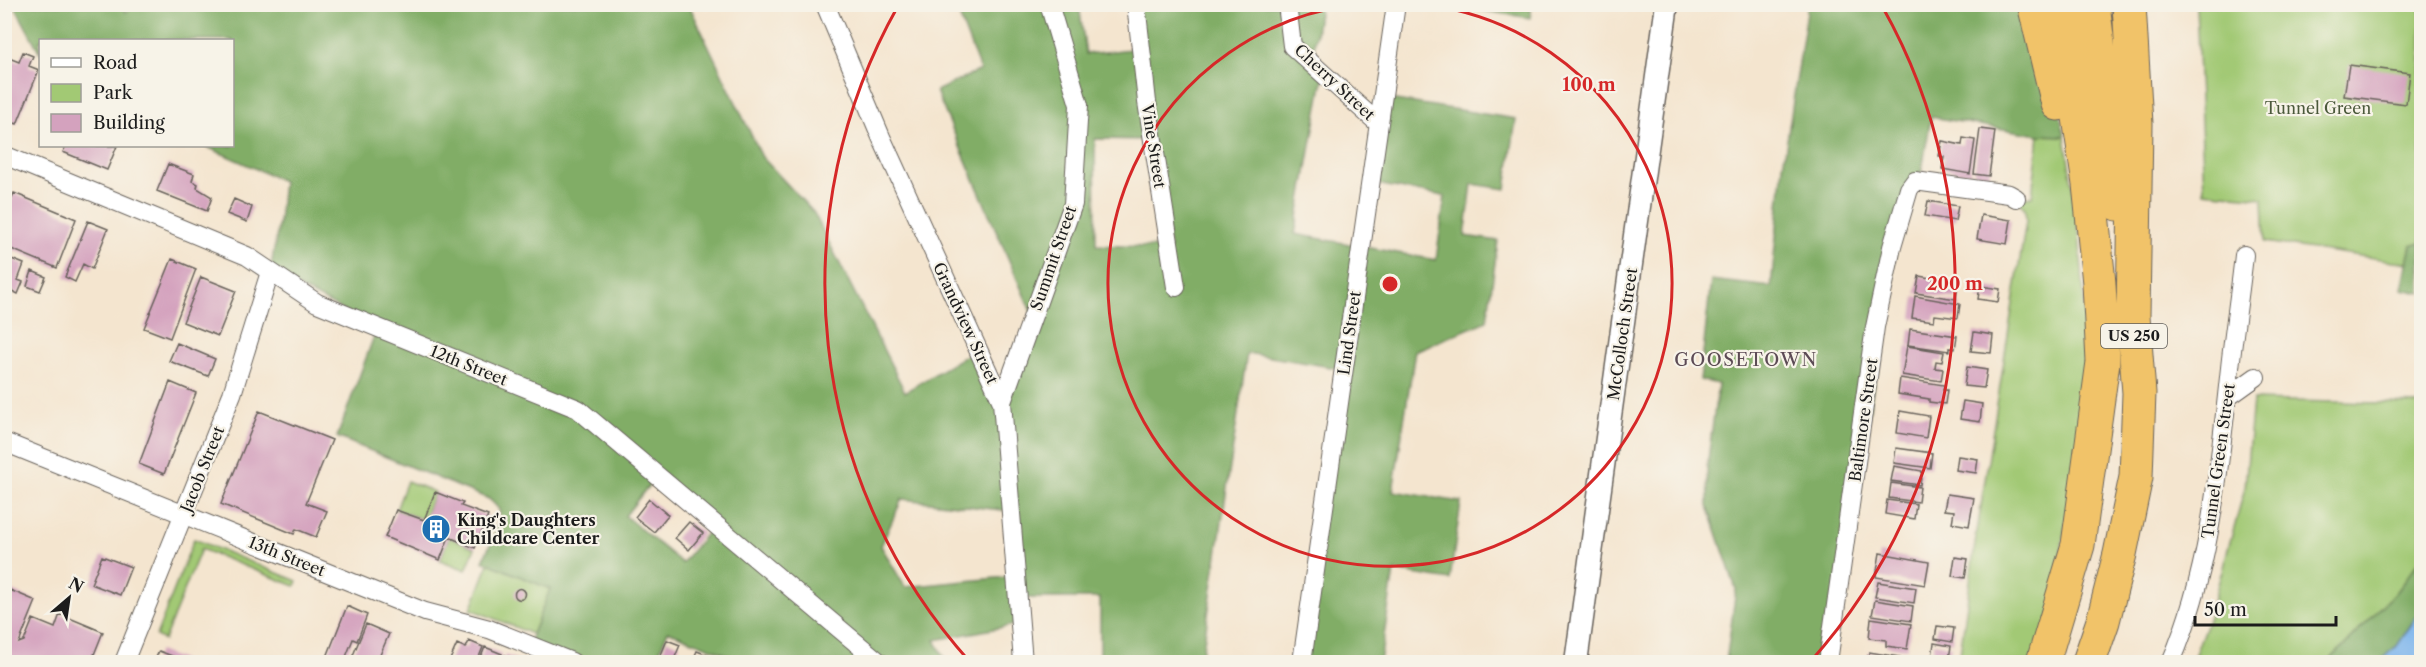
<svg xmlns="http://www.w3.org/2000/svg" width="2426" height="667" font-family="'Libre Caslon Text',serif">
<style>
.green{fill:#a2c974;stroke:#5f7248;stroke-width:1.5}
.forest{fill:#81ad66;stroke:#4e6441;stroke-width:1.5;fill-rule:evenodd}
.water{fill:#7db5ed;stroke:#4c6884;stroke-width:1.5}
.building{fill:#d4a2be}
.lines{fill:none;stroke-linecap:round;stroke-linejoin:round}
.minor-casing{stroke:#68625b;stroke-width:20}
.tertiary-casing{stroke:#68625b;stroke-width:25}
.motorway-casing{stroke:#68625b;stroke-width:35}
.minor{stroke:#fff;stroke-width:18}
.tertiary{stroke:#fff;stroke-width:22}
.motorway{stroke:#f1c369;stroke-width:33}
.ring{fill:none;stroke:#d62828;stroke-width:3}
.labels{text-anchor:middle;stroke-width:4.5;stroke-linejoin:round;paint-order:stroke}
.shield{fill:#f7f3e8;stroke:#5e5c59;stroke-width:1.5}
.shield-label{font-size:15px;font-weight:bold;fill:#1c1c1c}
.street-label{font-size:16px;fill:#1c1c1c;stroke:#f7f3e8}
.park-label{font-size:16px;fill:#4b593b;stroke:#f7f3e8}
.poi-label{font-size:16px;font-weight:bold;fill:#1c1c1c;stroke:#f7f3e8;text-anchor:start}
.neighbourhood-label{font-size:18px;letter-spacing:1.5px;fill:#5c4b55;stroke:#f7f3e8}
.centre{fill:#d62828;stroke:#f7f3e8;stroke-width:3}
.ring-label{font-size:18px;text-anchor:middle;font-weight:bold;fill:#d62828;stroke:#f7f3e8;stroke-width:4.5;stroke-linejoin:round;paint-order:stroke}
</style>
<rect width="100%" height="100%" fill="#f7f3e8"/>
<filter id="ink" filterUnits="userSpaceOnUse"><feTurbulence type="fractalNoise" baseFrequency=".0167" numOctaves="2"/><feDisplacementMap in="SourceGraphic" scale="12" xChannelSelector="R" yChannelSelector="G"/><feConvolveMatrix kernelMatrix="1 2 1 2 8 2 1 2 1" color-interpolation-filters="sRGB"/></filter>
<filter id="wash" filterUnits="userSpaceOnUse"><feTurbulence type="fractalNoise" baseFrequency=".008" numOctaves="4" result="noise"/><feDisplacementMap in="SourceGraphic" scale="24" xChannelSelector="R" yChannelSelector="G"/><feGaussianBlur stdDeviation="1.35" result="paint"/><feColorMatrix in="noise" values="0 0 0 0 0 0 0 0 0 0 0 0 0 0 0 0 0 1.4 0 .05"/><feComposite in="paint" operator="in"/></filter>
<g filter="url(#wash)">
<rect width="100%" height="100%" fill="#f4e5cf"/>
<path class="green" d="M2196,5H2421V242L2411,245L2407,263L2265,242L2263,198L2204,192Z
M2039,135L2065,136L2079,233L2090,374L2043,662H1959L1975,544L2026,221L2025,209L2016,198L2032,196Z
M2253,400L2421,404V559L2395,593L2328,662H2192L2209,617L2245,488Z
M407,481L435,492L424,520L396,510Z
M449,537L475,548L466,570L440,560Z
M194,539L297,581L295,586L201,549L164,640L156,636Z
M489,563L551,589L532,634L471,609Z"/>
<path class="forest" d="M138,4L689,5L762,157L814,213L905,392L978,348L1002,401L1033,316L936,91L980,70L955,5H1079L1086,54L1141,48L1136,5H1320L1312,63L1324,73L1295,234L1436,260L1445,196L1370,183L1383,98L1516,119L1506,189L1472,184L1465,236L1498,241L1487,321L1415,351L1393,491L1461,502L1450,580L1394,571L1380,662H1302L1343,369L1247,353L1201,662H1100V598H1019L1020,624L935,640L947,662H745L668,631L655,662H572L528,645L550,589L483,561C487,550 503,520 499,510C497,506 492,502 489,499L337,437L377,328L270,272L279,222L283,181L205,146H232V40H40V53L14,5H121L126,12ZM1095,139L1152,140L1170,248L1096,245ZM657,475L715,523L682,563L625,516ZM902,499L1011,511L1016,576L905,587L881,546Z
M1445,5H1532L1530,18Z
M1808,5H2032L2055,90L2065,136L2039,135L1931,117L1920,182L1903,206L1828,662H1726L1736,589L1708,506L1707,467L1718,384L1700,380L1711,280L1771,287L1783,166Z
M2421,242V293L2402,289L2411,245Z
M2421,559V610L2397,646L2380,662H2328L2395,593Z"/>
<path class="water" d="M2421,610V662H2380L2397,646Z"/>
<g id="blocks">
<path class="building" d="M23,52L33,56L29,66L39,70L17,124L4,119V70L9,58L19,62Z
M2349,65L2410,73L2406,104L2344,96Z
M1980,129L1995,131L1989,176L1974,174Z
M1963,138L1975,140L1970,174L1942,169L1944,157L1939,156L1942,141L1962,145Z
M66,146H117L107,170L63,152Z
M168,164L194,174L192,181L198,184L197,188L212,197L207,211L157,191Z
M14,193L76,219L57,268L4,246V216Z
M234,199L252,207L247,222L227,214Z
M1928,201L1958,206L1955,221L1925,216Z
M1981,215L2011,220L2007,244L1977,239Z
M88,221L108,229L92,269L83,264L75,282L65,277Z
M4,256L24,264L18,280L23,282L18,294L10,290L7,297L4,296Z
M172,259L196,269L170,338L144,328Z
M32,271L46,277L40,291L27,286Z
M1919,276L1958,283L1956,299L1916,293Z
M201,277L236,291L218,336L183,322Z
M1980,286L2000,289L1998,302L1978,299Z
M1915,296L1960,304L1958,318L1935,315L1934,321L1912,318Z
M1910,329L1957,336L1955,349L1949,348V351L1908,345Z
M1974,332L1993,335L1991,353L1971,351Z
M177,343L215,359L208,376L169,361Z
M1907,346L1944,352L1942,362L1936,361L1935,368L1943,369L1941,381L1902,375Z
M1967,367L1987,370L1984,388L1964,386Z
M1900,378L1944,385L1943,390H1947L1945,404L1929,402V399L1898,394Z
M170,382L196,393L164,474L139,464Z
M1963,401L1982,404L1980,422L1960,419Z
M259,411L332,440L306,503L327,511L316,537L296,529L294,534L221,504Z
M1900,411L1929,416L1926,438L1897,433Z
M1896,448L1932,453L1930,468L1894,463Z
M1958,456L1978,459L1976,473L1956,470Z
M1894,466L1922,471L1920,485L1891,481Z
M1891,483L1920,487L1918,502L1889,498Z
M435,492L463,503L461,506L488,516L475,548L449,537L440,560L385,537L396,510L424,520Z
M1947,494L1974,498L1969,526L1952,523L1954,511L1944,510Z
M649,499L668,515L654,532L635,517Z
M1887,500L1916,504L1914,519L1885,514Z
M689,522L703,533L689,550L675,538Z
M1880,553L1929,562L1925,585L1876,577Z
M102,556L131,567L120,595L91,584Z
M1955,557L1968,559L1965,578L1952,576Z
M1878,582L1916,588L1914,603L1875,597Z
M514.5 594a5.5 5.5 0 1 1 11 0a5.5 5.5 0 1 1-11 0Z
M10,590L36,601L19,643L24,641L33,619L55,628L60,614L103,632L91,662H4V605Z
M1875,600L1913,606L1911,621L1872,615Z
M347,606L367,615L357,641L353,639L344,662H325Z
M1871,618L1911,624L1907,649L1886,646V640L1869,638Z
M366,624L389,634L377,662H357L351,660Z
M1937,626L1954,628L1952,642L1935,639Z
M667,640L680,645L673,662H658Z
M469,641L483,647L477,662H449L457,644L466,648Z
M1934,643L1951,646L1949,659L1932,657Z
M485,647L502,654L498,662H479Z
M159,651L188,662H154Z
M697,651L720,660L719,662H692Z
M1869,652L1900,657L1899,662H1867Z
M505,655L522,662H502Z"/>
</g>
</g>
<g filter="url(#ink)">
<use href="#blocks" fill-opacity="0" stroke="#68625b" stroke-width="1.5"/>
<g class="lines">
<g class="minor-casing">
<path id="minor" d="M825,4L881,137L1002,402L1023,662
M1136,4L1147,102L1176,287
M1287,4L1292,46L1379,124
M4,155L247,256L317,303L578,409L879,662
M2228,397L2256,377
M1002,402L1073,204L1079,105L1049,4
M4,442L425,612L489,629L572,662
M124,662L232,394L270,272
M1302,662L1396,4
M1828,662L1875,327L1892,247L1909,189L1915,181L2009,194L2016,198
M2171,662C2211,569 2219,468 2230,368C2234,330 2240,293 2244,255"/>
</g>
<g class="tertiary-casing">
<path id="tertiary" d="M1576,662L1667,4"/>
</g>
<g class="motorway-casing">
<path id="motorway" d="M2034,4L2058,104
M2093,4L2118,204
M2043,662L2078,545L2103,362L2099,283L2089,184L2062,4
M2089,662L2103,621L2120,554L2136,477L2139,393L2133,316L2136,124L2129,4"/>
</g>
<use href="#minor" class="minor"/>
<use href="#tertiary" class="tertiary"/>
<use href="#motorway" class="motorway"/>
</g>
</g>
<g class="ring">
<path d="M1429 5A282 282 0 1 1 1351 5"/>
<path d="M970 662A565 565 0 0 1 898 6M1882 6A565 565 0 0 1 1810 662"/>
</g>
<defs>
<g id="building-disc" transform="scale(1.5)"><circle r="9.5" fill="#1f6fb2" stroke="#f7f3e8"/><path d="M-4-6H4V6H1V3H-1V6H-4ZM-2.5-4.3h1.7v1.8h-1.7ZM.8-4.3h1.7v1.8H.8ZM-2.5-1h1.7V.8h-1.7ZM.8-1h1.7V.8H.8Z" fill="#fff"/></g>
</defs>
<g fill-rule="evenodd">
<use href="#building-disc" x="436" y="529"/>
</g>
<g class="labels">
<rect class="shield" x="2101" y="324" width="66" height="24" rx="4.5"/>
<g class="shield-label">
<text x="2134" y="341">US 250</text>
</g>
<g class="street-label">
<text transform="translate(1335 82) rotate(43)" y="6">Cherry Street</text>
<text transform="translate(1154 146) rotate(81)" y="6">Vine Street</text>
<text transform="translate(1053 258) rotate(-71)" y="6">Summit Street</text>
<text transform="translate(966 323) rotate(65)" y="6">Grandview Street</text>
<text transform="translate(1349 333) rotate(-82)" y="6">Lind Street</text>
<text transform="translate(1622 334) rotate(-82)" y="6">McColloch Street</text>
<text transform="translate(469 365) rotate(22)" y="6">12th Street</text>
<text transform="translate(1863 420) rotate(-82)" y="6">Baltimore Street</text>
<text transform="translate(2218 461) rotate(-82)" y="6">Tunnel Green Street</text>
<text transform="translate(202 469) rotate(-68)" y="6">Jacob Street</text>
<text transform="translate(287 556) rotate(22)" y="6">13th Street</text>
</g>
<g class="park-label">
<text x="2318" y="114">Tunnel Green</text>
</g>
<g class="poi-label">
<text x="457" y="526">King's Daughters<tspan x="457" dy="18">Childcare Center</tspan></text>
</g>
<g class="neighbourhood-label">
<text x="1746" y="366">GOOSETOWN</text>
</g>
</g>
<circle cx="1390" cy="284" r="9" class="centre"/>
<g class="ring-label">
<text x="1589" y="91">100 m</text>
<text x="1955" y="290">200 m</text>
</g>
<rect width="2426" height="667" fill="none" stroke="#f7f3e8" stroke-width="24"/>
<rect x="39" y="39" width="195" height="108" fill="#f7f3e8" stroke="#9f9d96" stroke-width="1.5"/>
<rect x="51" y="58" width="30" height="9" fill="#ffffff" stroke="#9f9d96" stroke-width="1.5"/>
<text x="93" y="69" font-size="18" fill="#1c1c1c">Road</text>
<rect x="51" y="84" width="30" height="18" fill="#a2c974" stroke="#9f9d96" stroke-width="1.5"/>
<text x="93" y="99" font-size="18" fill="#1c1c1c">Park</text>
<rect x="51" y="114" width="30" height="18" fill="#d4a2be" stroke="#9f9d96" stroke-width="1.5"/>
<text x="93" y="129" font-size="18" fill="#1c1c1c">Building</text>
<g transform="translate(69 598) rotate(29)" stroke="#f7f3e8" stroke-width="4.5" paint-order="stroke">
<path d="M0-4.5L10 22L0 15L-10 22Z" fill="#1c1c1c"/>
<text y="-9" font-size="16" font-weight="bold" text-anchor="middle" fill="#1c1c1c">N</text>
</g>
<path d="M2195 616v9h141v-9" fill="none" stroke="#1c1c1c" stroke-width="3"/>
<text x="2204" y="616" font-size="18" fill="#1c1c1c" stroke="#f7f3e8" stroke-width="4.5" paint-order="stroke">50 m</text>
</svg>
